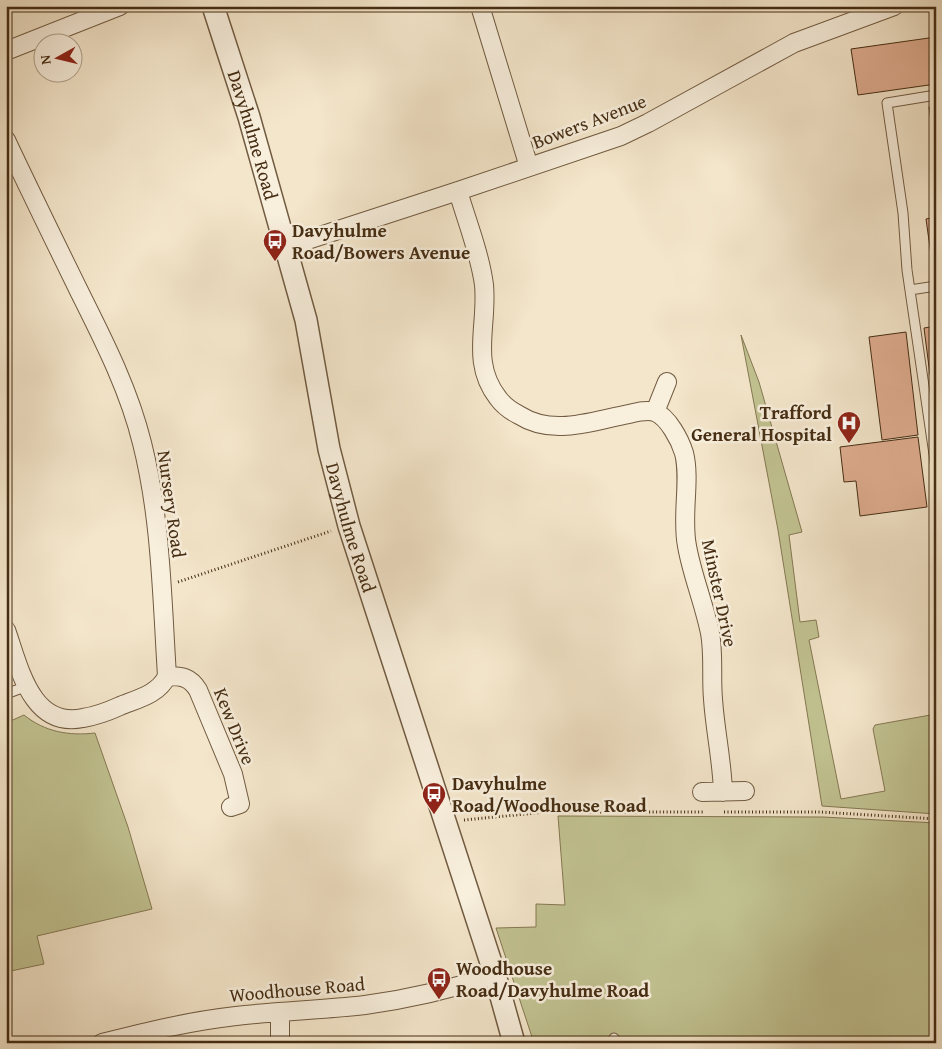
<svg xmlns="http://www.w3.org/2000/svg" width="942" height="1049" font-family="'Gentium Book Plus',serif">
<style>
.green{fill:#c2c392;stroke:#847852}
.building{fill:#deac8f;stroke:#452d13}
.lines{fill:none;stroke-linecap:round;stroke-linejoin:round}
.service-casing{stroke:#715b41;stroke-width:11}
.minor-casing{stroke:#715b41;stroke-width:20}
.tertiary-casing{stroke:#715b41;stroke-width:24}
.path{stroke:#452d13;stroke-width:3;stroke-dasharray:1 2.5;stroke-linecap:butt}
.service{stroke:#f8efdd;stroke-width:9}
.minor{stroke:#f8efdd;stroke-width:18}
.tertiary{stroke:#f8efdd;stroke-width:21}
.labels{text-anchor:middle;stroke-width:5;stroke-linejoin:round;paint-order:stroke}
.street-label{font-size:19px;fill:#452d13;stroke:#f8efdd}
.poi-label{font-size:19px;font-weight:bold;fill:#452d13;stroke:#f8efdd;text-anchor:start}
</style>
<rect width="100%" height="100%" fill="#f4e6cb"/>
<filter id="stains"><feTurbulence type="fractalNoise" baseFrequency=".004" numOctaves="4"/><feColorMatrix values="0 0 0 0 .2 0 0 0 0 .09 0 0 0 0 .02 0 0 0 .5 -.17"/></filter>
<radialGradient id="worn" r=".72"><stop offset=".6" stop-color="#630" stop-opacity="0"/><stop offset="1" stop-color="#630" stop-opacity=".3"/></radialGradient>
<path class="green" d="M741,335L759,382L802,532L789,535L800,622L816,620L819,637L809,640L841,799L885,791L873,729L875,725L936,714V814L822,806L778,530Z
M24,715C45,732 69,736 95,733L128,827L152,909L37,936L44,964L6,972V723Z
M558,816L823,817L936,823V1043H534L496,928L536,927V904L565,905Z"/>
<path class="building" d="M936,37V84L858,95L851,49Z
M936,106V156L929,107Z
M936,217V262H932L926,219Z
M936,326V382L935,375H930L924,328Z
M906,332L918,435L882,440L869,337Z
M918,437L927,507L860,516L856,481L844,482L840,447Z"/>
<g class="lines">
<g class="service-casing">
<path id="service" d="M936,95L887,103L903,213L907,270L936,468
M910,290L936,286
M6,694L27,686
M614,1038L617,1043"/>
</g>
<g class="minor-casing">
<path id="minor" d="M480,6L529,167
M6,51L120,6
M6,140C30,191 55,242 80,293C104,341 129,390 142,443C161,518 162,598 167,676C159,694 137,699 120,706C109,711 96,716 83,718C31,729 19,666 6,630
M458,191C467,222 480,254 484,285C488,326 470,362 498,398C503,405 511,411 519,415C552,436 589,422 624,415C634,413 646,409 655,412C668,417 680,440 684,453C691,480 681,516 687,546C692,575 704,603 710,633C714,655 711,677 713,699C715,730 722,760 723,792
M286,247L458,191L621,136L648,123L794,43L894,6
M655,412L667,382
M167,676C182,676 190,677 198,690L233,774L240,804L231,807
M702,792L745,791
M280,1012V1043
M102,1043C146,1032 190,1021 236,1016C279,1011 322,1010 365,1005C409,999 452,989 495,975"/>
</g>
<g class="tertiary-casing">
<g id="tertiary">
<path id="s1" d="M213,6L249,117L306,320L329,449L349,526L495,975L514,1043"/>
</g>
</g>
<path class="path" d="M178,582L331,531
M724,812H820L936,819
M464,820L546,812H703"/>
<use href="#service" class="service"/>
<use href="#minor" class="minor"/>
<use href="#tertiary" class="tertiary"/>
</g>
<defs>
<g id="bus-pin" transform="scale(1.25)"><path d="M0 17L-7.5 6A9.5 9.5 0 1 1 7.5 6Z" fill="#8f2418" stroke="#f8efdd"/><path d="M-5-6H5V4H4V6H2V4H-2V6H-4V4H-5ZM-3.5-4V0h7V-4ZM-3.5 1.2v1.5H-2V1.2ZM2 1.2v1.5H3.5V1.2Z" fill="#fff"/></g>
<g id="hospital-pin" transform="scale(1.25)"><path d="M0 17L-7.5 6A9.5 9.5 0 1 1 7.5 6Z" fill="#8f2418" stroke="#f8efdd"/><path d="M-5-5h3v3.5h4V-5h3V5h-3V1.5h-4V5h-3Z" fill="#fff"/></g>
</defs>
<g fill-rule="evenodd">
<use href="#bus-pin" x="275" y="241"/>
<use href="#hospital-pin" x="849" y="423"/>
<use href="#bus-pin" x="434" y="794"/>
<use href="#bus-pin" x="439" y="979"/>
</g>
<g class="labels">
<g class="street-label">
<text transform="translate(589 121) rotate(-21)" y="7">Bowers Avenue</text>
<text dy="7" stroke="none"><textPath href="#s1" startOffset="135">Davyhulme Road</textPath></text>
<text transform="translate(172 504) rotate(82)" y="7">Nursery Road</text>
<text dy="7" stroke="none"><textPath href="#s1" startOffset="540">Davyhulme Road</textPath></text>
<text transform="translate(720 593) rotate(78)" y="7">Minster Drive</text>
<text transform="translate(235 726) rotate(68)" y="7">Kew Drive</text>
<text transform="translate(297 989) rotate(-5)" y="7">Woodhouse Road</text>
</g>
<g class="poi-label">
<text x="292" y="237">Davyhulme<tspan x="292" dy="22">Road/Bowers Avenue</tspan></text>
<text x="832" y="419" text-anchor="end">Trafford<tspan x="832" dy="22">General Hospital</tspan></text>
<text x="452" y="790">Davyhulme<tspan x="452" dy="22">Road/Woodhouse Road</tspan></text>
<text x="456" y="975">Woodhouse<tspan x="456" dy="22">Road/Davyhulme Road</tspan></text>
</g>
</g>
<rect width="942" height="1049" fill="none" stroke="#f4e6cb" stroke-width="25"/>
<rect x="8" y="8" width="927" height="1034" fill="none" stroke="#452d13" stroke-width="2.5"/>
<rect x="12" y="12" width="917" height="1024" fill="none" stroke="#452d13"/>
<g transform="translate(58 58) rotate(262)"><circle r="24" fill="#f8efdd" stroke="#b0a18c"/>
<path d="M0-4L9 19L0 12L-9 19Z" fill="#8f2418"/>
<text y="-8" font-size="14" font-weight="bold" text-anchor="middle" fill="#452d13">N</text>
</g>
<rect width="100%" height="100%" filter="url(#stains)"/>
<rect width="100%" height="100%" fill="url(#worn)"/>
</svg>
